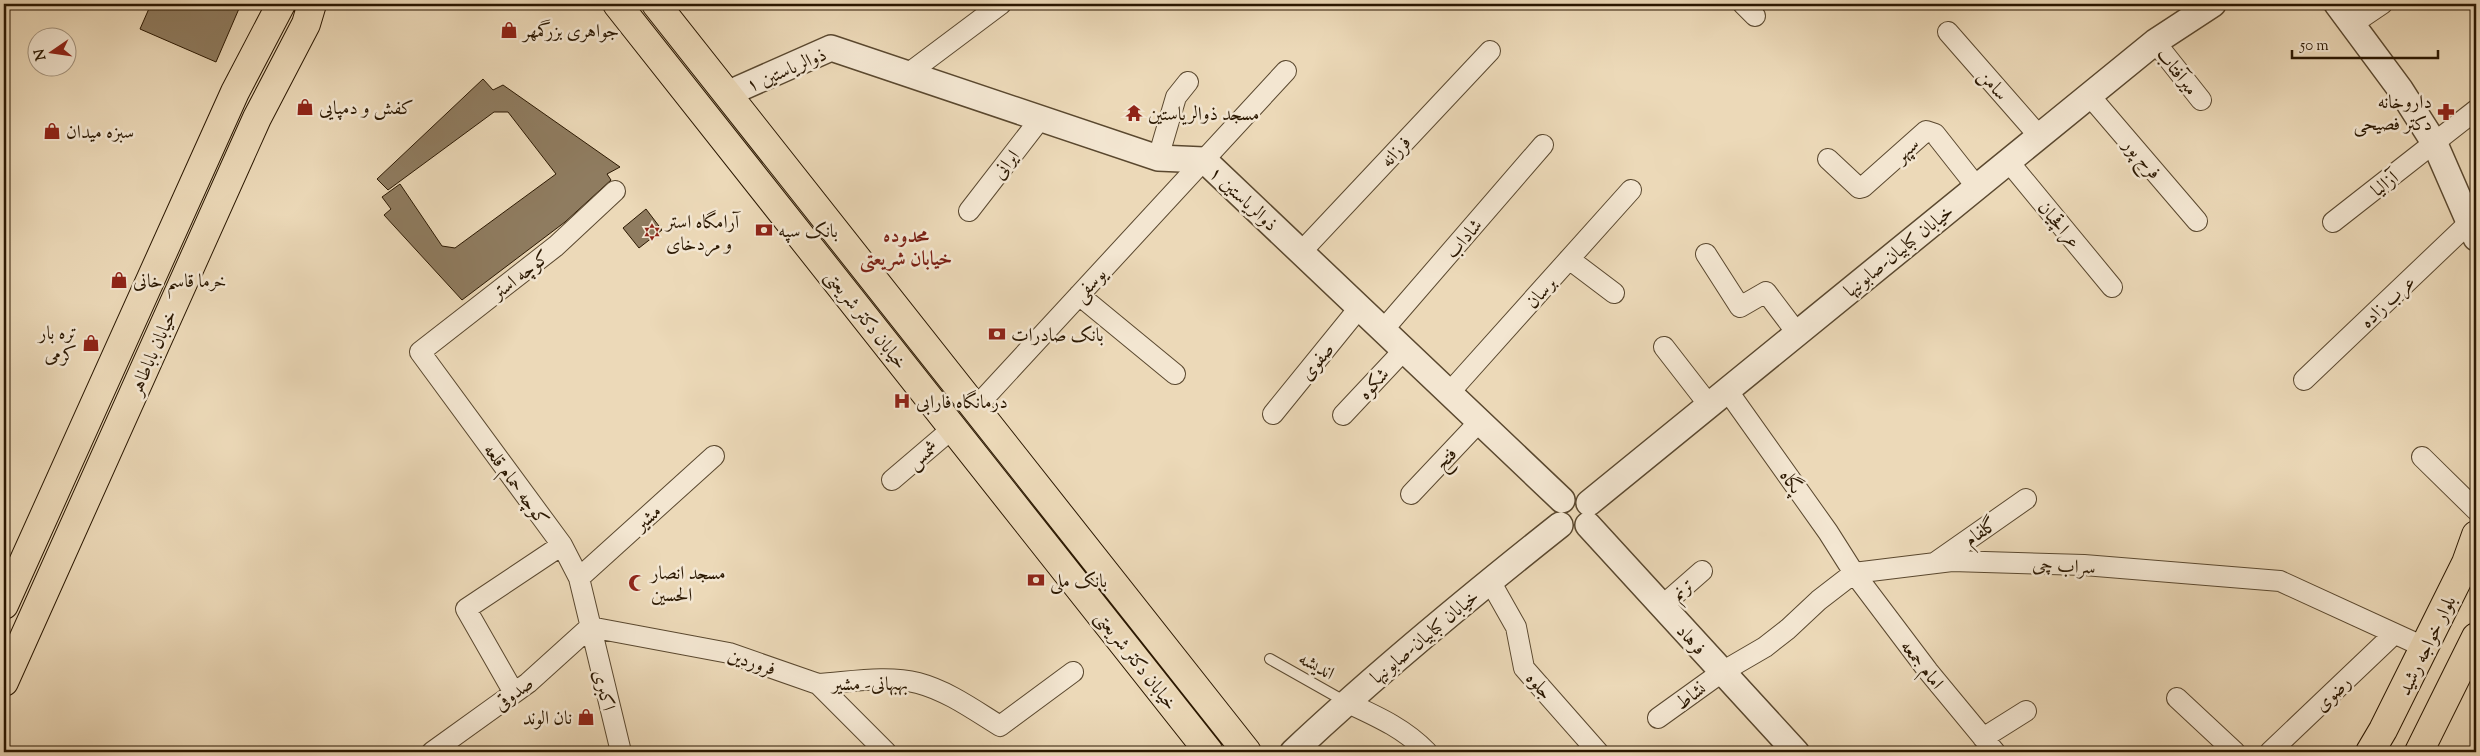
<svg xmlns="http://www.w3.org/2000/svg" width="2480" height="756" font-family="'Sorts Mill Goudy',Amiri,serif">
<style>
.building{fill:#8f7c60;stroke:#2a1701}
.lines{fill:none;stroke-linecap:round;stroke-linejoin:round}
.service-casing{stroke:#5a482f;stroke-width:12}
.minor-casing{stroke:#5a482f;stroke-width:22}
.tertiary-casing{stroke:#5a482f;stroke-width:28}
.primary-casing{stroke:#2a1701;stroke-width:30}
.service{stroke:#f3e6d1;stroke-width:10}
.minor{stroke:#f3e6d1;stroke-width:20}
.tertiary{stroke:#f3e6d1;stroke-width:25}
.primary{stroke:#ecd9b8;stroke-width:28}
.labels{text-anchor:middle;stroke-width:5;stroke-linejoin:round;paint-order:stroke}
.poi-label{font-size:19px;fill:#2a1701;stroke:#f3e6d1;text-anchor:start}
.street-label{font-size:19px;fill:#2a1701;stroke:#f3e6d1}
.neighbourhood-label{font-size:20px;font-weight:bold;fill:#7a1f14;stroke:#f3e6d1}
</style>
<rect width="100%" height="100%" fill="#ecd9b8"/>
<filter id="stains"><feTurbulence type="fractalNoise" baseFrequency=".004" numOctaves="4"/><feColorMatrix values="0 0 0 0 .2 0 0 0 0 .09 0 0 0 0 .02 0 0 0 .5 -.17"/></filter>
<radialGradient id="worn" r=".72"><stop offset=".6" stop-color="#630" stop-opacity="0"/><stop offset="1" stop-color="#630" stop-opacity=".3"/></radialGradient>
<path class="building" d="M151,4H241L216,62L140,29Z
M483,79L493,90L503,85L620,167L607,174L611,180L565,222L462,300L384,215L391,209L382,197L400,184L442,246L455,248L556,174L508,112H494L388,190L377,179Z
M646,209L662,230L639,248L623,228Z"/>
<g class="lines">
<g class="service-casing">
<path id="service" d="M1270,659L1346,702"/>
</g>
<g class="minor-casing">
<path id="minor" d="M1743,4L1755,16
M2351,25L2382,4
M1948,32L2039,136
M2155,42L2201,100
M909,73L1001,4
M2089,95L2197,221
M1158,158L1176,97L1188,82
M1828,159L1859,188L1863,187L1926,131L1935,134L1976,186
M2008,161L2112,287
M615,191L556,246L420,352L562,545L579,578L621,752
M969,211L1041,118
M2333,222L2476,110
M1301,252L1490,51
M1706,254L1740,307L1766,292L1797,333
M1569,259L1614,293
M1079,295L1175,374
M1383,330L1543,145
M1664,347L1709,405
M2304,380L2471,221
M1727,390L1828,532L1854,573L1928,671L1995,752
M1449,393L1631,190
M975,408L1286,71
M1273,414L1359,308
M1343,415L1404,350
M2422,457L2476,510
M892,480L953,428
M1411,494L1479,422
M1936,562L2026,499
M579,578L714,456
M1490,581L1516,627L1524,668L1598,752
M1662,606L1702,571
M590,627L729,653L818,684L886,752
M818,684C850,682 887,675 918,683C948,691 974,710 1000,726L1073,672
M514,693L466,609L562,545
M2177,698L2235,752
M1346,702C1376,716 1404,728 1427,752
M1658,718L1722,672L1765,647L1788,629L1819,600L1854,573L1952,561L2084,565L2280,581L2424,647
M1983,738L2026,711
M432,752L528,683L590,627
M2270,752L2394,634"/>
</g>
<g class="tertiary-casing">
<path id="tertiary" d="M2337,4L2400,89L2435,144L2476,238
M727,94L831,48L1158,158L1204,160L1562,500
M1589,503L2155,42L2213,4
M1588,525L1796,752
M1293,752C1378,672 1468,598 1560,525"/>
</g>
<g class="primary-casing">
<path id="primary" d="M617,4L1209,752
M656,4L1247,752
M4,605L235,92L281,4
M4,682L257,118L306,24L312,4
M2370,752L2383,730L2466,563L2476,535
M2419,752L2476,637"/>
</g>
<use href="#service" class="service"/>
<use href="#minor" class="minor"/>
<use href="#tertiary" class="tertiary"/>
<use href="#primary" class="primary"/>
</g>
<defs>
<g id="shop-bare" transform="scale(1.35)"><path d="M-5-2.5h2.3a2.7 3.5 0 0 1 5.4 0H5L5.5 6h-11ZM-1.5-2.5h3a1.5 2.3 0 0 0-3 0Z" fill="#8f2418" stroke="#f3e6d1" stroke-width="2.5" paint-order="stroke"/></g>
<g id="pharmacy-bare" transform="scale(1.35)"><path d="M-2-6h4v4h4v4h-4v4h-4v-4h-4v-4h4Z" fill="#8f2418" stroke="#f3e6d1" stroke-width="2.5" paint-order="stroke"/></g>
<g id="temple-bare" transform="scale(1.35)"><path d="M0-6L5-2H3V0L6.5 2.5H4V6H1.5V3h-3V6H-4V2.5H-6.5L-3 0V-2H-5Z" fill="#8f2418" stroke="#f3e6d1" stroke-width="2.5" paint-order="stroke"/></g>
<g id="bank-bare" transform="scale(1.35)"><path d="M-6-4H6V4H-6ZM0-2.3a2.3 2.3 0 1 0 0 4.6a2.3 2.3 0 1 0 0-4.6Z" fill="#8f2418" stroke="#f3e6d1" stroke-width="2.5" paint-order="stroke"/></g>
<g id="synagogue-bare" transform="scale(1.35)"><path d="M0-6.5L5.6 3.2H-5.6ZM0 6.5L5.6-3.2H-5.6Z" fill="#8f2418" stroke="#f3e6d1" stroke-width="2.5" paint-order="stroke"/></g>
<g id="hospital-bare" transform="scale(1.35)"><path d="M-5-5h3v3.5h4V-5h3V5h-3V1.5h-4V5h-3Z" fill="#8f2418" stroke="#f3e6d1" stroke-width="2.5" paint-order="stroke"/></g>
<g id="mosque-bare" transform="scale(1.35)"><path d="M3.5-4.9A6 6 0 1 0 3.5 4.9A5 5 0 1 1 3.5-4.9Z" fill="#8f2418" stroke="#f3e6d1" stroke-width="2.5" paint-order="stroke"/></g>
</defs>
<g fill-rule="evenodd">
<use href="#shop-bare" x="509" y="30"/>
<use href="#shop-bare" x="305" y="107"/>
<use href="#pharmacy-bare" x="2446" y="112"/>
<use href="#temple-bare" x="1134" y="113"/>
<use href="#shop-bare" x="52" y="131"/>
<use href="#bank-bare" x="764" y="230"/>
<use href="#synagogue-bare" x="652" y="232"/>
<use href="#shop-bare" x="119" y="280"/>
<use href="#bank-bare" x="997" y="334"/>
<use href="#shop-bare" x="91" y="343"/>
<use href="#hospital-bare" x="902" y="401"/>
<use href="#bank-bare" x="1036" y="580"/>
<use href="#mosque-bare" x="637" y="583"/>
<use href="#shop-bare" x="586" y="717"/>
</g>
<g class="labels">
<g class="poi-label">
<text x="523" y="37">جواهری بزرگمهر</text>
<text x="2432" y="108" text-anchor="end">داروخانه<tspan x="2432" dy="22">دکتر فصیحی</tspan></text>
<text x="319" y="114">کفش و دمپایی</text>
<text x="1148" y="120">مسجد ذوالریاستین</text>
<text x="66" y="138">سبزه میدان</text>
<text x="666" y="228">آرامگاه استر<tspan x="666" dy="22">و مردخای</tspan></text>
<text x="778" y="237">بانک سپه</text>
<text x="133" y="287">خرما قاسم خانی</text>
<text x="77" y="339" text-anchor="end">تره بار<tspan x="77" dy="22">کرمی</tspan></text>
<text x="1011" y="341">بانک صادرات</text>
<text x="916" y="408">درمانگاه فارابی</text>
<text x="651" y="579">مسجد انصار<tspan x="651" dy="22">الحسین</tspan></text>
<text x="1050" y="587">بانک ملی</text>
<text x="572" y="724" text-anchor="end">نان الوند</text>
</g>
<g class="street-label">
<text transform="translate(786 69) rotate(-23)" y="7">ذوالریاستین ۱</text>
<text transform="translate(2178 71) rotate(52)" y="7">میرآفتاب</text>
<text transform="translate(1994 84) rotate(49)" y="7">سامن</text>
<text transform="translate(1906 149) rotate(-42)" y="7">سپهر</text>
<text transform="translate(1395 151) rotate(-47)" y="7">فرزانه</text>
<text transform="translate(2143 158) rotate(49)" y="7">فرح پور</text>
<text transform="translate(1005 164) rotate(-52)" y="7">ایرانی</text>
<text transform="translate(2384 183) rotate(-38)" y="7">آزالیا</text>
<text transform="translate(1244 198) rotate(43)" y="7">ذوالریاستین ۱</text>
<text transform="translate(2060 224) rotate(50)" y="7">عراقچیان</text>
<text transform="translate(1463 238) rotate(-49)" y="7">شاداب</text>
<text transform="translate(1898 250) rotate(-39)" y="7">خیابان کبابیان-صابونیها</text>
<text transform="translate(520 274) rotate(-38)" y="7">کوچه استر</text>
<text transform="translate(1089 284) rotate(-47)" y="7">یوسفی</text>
<text transform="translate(1540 292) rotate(-48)" y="7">برسان</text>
<text transform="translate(2387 301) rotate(-43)" y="7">عرب زاده</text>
<text transform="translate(867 319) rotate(52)" y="7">خیابان دکتر شریعتی</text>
<text transform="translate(152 352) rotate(-66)" y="7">خیابان باباطاهر</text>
<text transform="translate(1316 361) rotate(-51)" y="7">صفوی</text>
<text transform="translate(1373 383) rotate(-47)" y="7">شکوه</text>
<text transform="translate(922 454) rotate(-40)" y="7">شمس</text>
<text transform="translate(1445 458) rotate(-46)" y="7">فتح</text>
<text transform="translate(1792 481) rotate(55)" y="7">پگاه</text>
<text transform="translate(517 484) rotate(54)" y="7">کوچه حمام قلعه</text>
<text transform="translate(647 517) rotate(-42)" y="7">مشیر</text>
<text transform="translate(1980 531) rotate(-35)" y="7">گلفام</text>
<text transform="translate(2064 565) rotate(3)" y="7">سراب چی</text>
<text transform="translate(1682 589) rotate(-41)" y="7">ترنم</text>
<text transform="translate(1424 636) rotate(-40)" y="7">خیابان کبابیان-صابونیها</text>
<text transform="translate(1692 639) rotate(48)" y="7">فرهاد</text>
<text transform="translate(2426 645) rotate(-64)" y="7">بلوار خواجه رشید</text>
<text transform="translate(1137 660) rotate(52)" y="7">خیابان دکتر شریعتی</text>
<text transform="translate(752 661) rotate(18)" y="7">فروردین</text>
<text transform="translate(1923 664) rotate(52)" y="7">امام جمعه</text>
<text transform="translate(1317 665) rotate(29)" y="7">اندیشه</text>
<text x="870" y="690">بهبهانی- مشیر</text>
<text transform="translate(1540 685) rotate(49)" y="7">جلوه</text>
<text transform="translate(605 690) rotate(76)" y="7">اکبری</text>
<text transform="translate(513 693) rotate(-37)" y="7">صدوقی</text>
<text transform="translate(2332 693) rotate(-44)" y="7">رضوی</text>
<text transform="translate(1690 695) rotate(-36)" y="7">نشاط</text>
</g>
<g class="neighbourhood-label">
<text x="906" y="242">محدوده<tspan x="906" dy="23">خیابان شریعتی</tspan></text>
</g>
</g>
<rect width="2480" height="756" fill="none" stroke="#ecd9b8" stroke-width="20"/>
<rect x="5" y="5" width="2470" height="746" fill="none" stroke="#2a1701" stroke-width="2.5"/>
<rect x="10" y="10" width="2460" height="736" fill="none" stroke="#2a1701"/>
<g transform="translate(52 52) rotate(257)"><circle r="24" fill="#f3e6d1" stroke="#a3937e"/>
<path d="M0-4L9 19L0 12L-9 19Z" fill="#8f2418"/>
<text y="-8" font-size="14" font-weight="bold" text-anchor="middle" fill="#2a1701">N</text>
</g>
<path d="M2292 50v8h146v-8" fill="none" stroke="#2a1701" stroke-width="2.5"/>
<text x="2300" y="50" font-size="15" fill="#2a1701" stroke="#f3e6d1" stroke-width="4" paint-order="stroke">50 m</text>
<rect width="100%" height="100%" filter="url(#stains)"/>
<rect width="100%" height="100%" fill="url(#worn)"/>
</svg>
